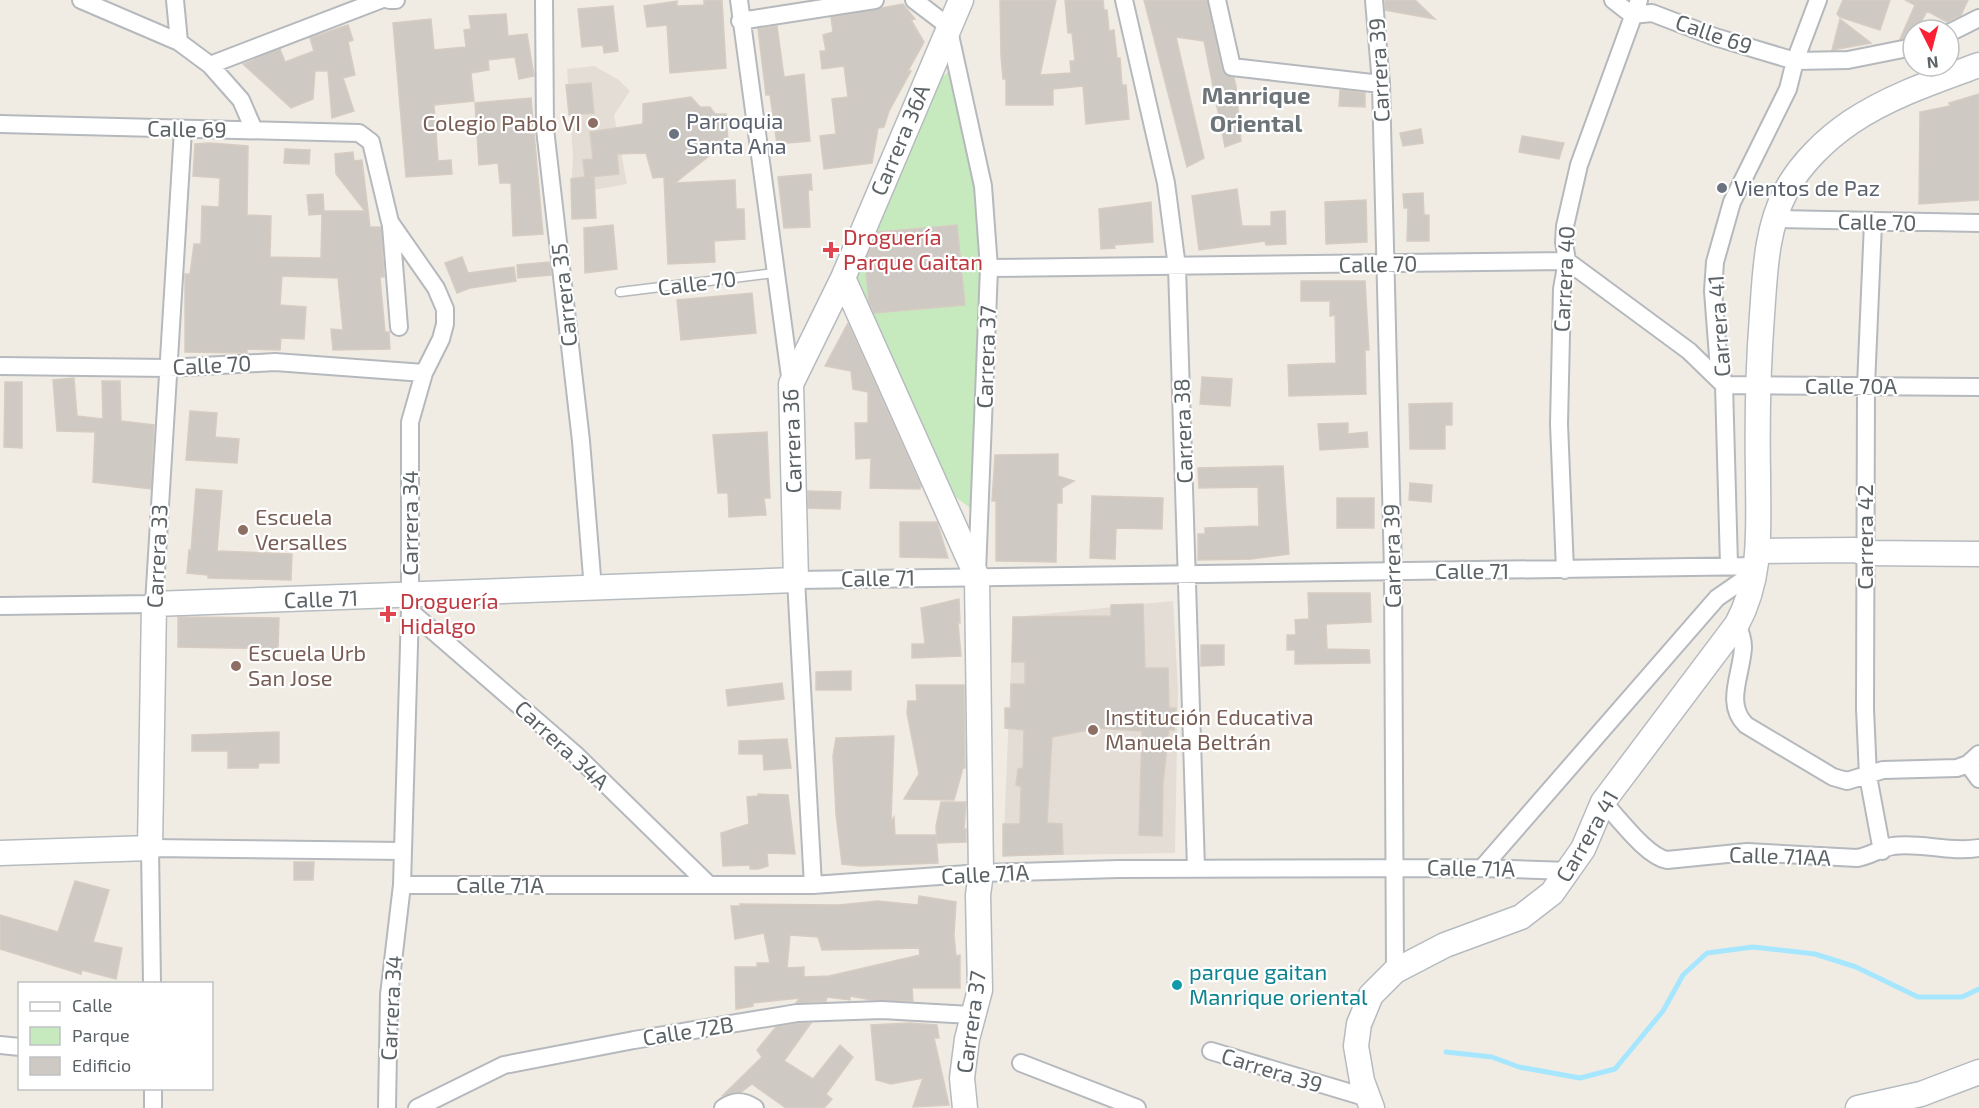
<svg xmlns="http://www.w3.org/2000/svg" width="1979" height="1108" font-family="'Exo 2',sans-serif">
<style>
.education{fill:#e3ddd5}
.green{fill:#c6eabe}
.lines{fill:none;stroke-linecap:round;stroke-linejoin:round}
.stream{stroke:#a6e7ff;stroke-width:5}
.building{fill:#cec9c3;stroke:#d6ccc2;stroke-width:1.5;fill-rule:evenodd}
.lane-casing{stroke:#b5b9bd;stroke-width:11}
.street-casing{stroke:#b5b9bd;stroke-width:20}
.secondary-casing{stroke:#b6bbc0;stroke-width:27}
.lane{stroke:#fff;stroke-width:8}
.street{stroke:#fff;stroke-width:16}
.secondary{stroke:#fff;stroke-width:24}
.education-dot{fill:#8d6e63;stroke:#fff;stroke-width:2}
.worship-dot{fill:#6b7280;stroke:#fff;stroke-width:2}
.health-dot{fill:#e0444e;stroke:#fff;stroke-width:2}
.culture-dot{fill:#0f9aa8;stroke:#fff;stroke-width:2}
.labels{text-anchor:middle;stroke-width:4.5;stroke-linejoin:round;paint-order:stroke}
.street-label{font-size:22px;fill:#5c6367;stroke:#fff}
.worship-label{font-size:22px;fill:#5b616d;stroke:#fff;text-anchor:start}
.education-label{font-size:22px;fill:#785e54;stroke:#fff;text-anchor:start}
.health-label{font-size:22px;fill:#be3a42;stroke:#fff;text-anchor:start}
.culture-label{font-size:22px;fill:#0d838f;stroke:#fff;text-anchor:start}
.neighbourhood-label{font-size:24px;font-weight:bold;fill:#6d7579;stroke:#fff}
</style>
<rect width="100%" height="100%" fill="#f0ece4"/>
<path class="education" d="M594,66L619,80L630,91L614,115L627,184L571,194L573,157L567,69Z
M1173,601L1178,689L1175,853L1003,856L1013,617Z"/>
<path class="green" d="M950,70L976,146L988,293L976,377L970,508L934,480L843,278L916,103Z"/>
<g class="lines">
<path class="stream" d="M1446,1052L1492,1057L1519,1067L1580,1078L1615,1069L1663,1011L1683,975L1707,953L1753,947L1815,954L1856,967L1918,997H1962L1979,989"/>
</g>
<path class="building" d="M704,0H722L726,68L670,73L667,25L647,27L644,6L677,1V6L704,5Z
M1000,0H1056L1040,75L1071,73L1070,61H1075L1072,33H1068L1065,0H1103L1104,10H1107L1109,31L1114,30L1117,58H1120L1122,85H1126L1129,119L1086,124L1083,86L1053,89V105H1006V79H1003L1001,56Z
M1144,0H1207L1222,69L1226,75L1234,78L1236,86L1241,141L1225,147L1204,41L1176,37L1204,158L1187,167Z
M1385,0H1415L1435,19L1385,10Z
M1843,0H1890L1880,30L1840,17L1837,14Z
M1905,0H1968L1961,15L1947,22L1927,11L1917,30H1913V37L1900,39L1915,5Z
M903,4L915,19L911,20L924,42L908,71H911L889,111L884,127L878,128L872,163L824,169L820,136L836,134L832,99L848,97L844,66L822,69L820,51H826L823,35L833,32L831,17Z
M613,6L618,51L604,53L603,45L582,47L578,9Z
M506,14L508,36L527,34L534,76L519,79L515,57L488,60L489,70L471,73L474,101L434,105L438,161L451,160L452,174L406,177L393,23L431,19L434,50L466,47L464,30L471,29L469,16Z
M1840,19L1871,43L1832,50Z
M348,25L353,40L348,42L355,75L343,78L354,111L332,118L328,71H315L313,99L291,108L243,64L280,49L285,62L314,51L310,38Z
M777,26L784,77L804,74L810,141L777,144L770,95H766L758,29Z
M591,83L594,113L569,115L566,85Z
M1340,90L1365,93V107L1339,106Z
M1979,94V200L1919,204L1920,112L1950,106L1949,103Z
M691,97L700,107H710L715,114H726L728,141L675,183L735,180L736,209H744L745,239L714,241L715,262L668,264L664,177L653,178L646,153L617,154L619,174L589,177H594L596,218L572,219L571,179L585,177L583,160L593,159L590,132L643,124V104Z
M531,98L543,234L513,236L511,183H500L498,163L479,165L475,103Z
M1421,129L1423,143L1403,146L1400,133Z
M1522,136L1564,143L1559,159L1519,152Z
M210,143L248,146L247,215L271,216L270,257L321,258L322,214L309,215L307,195L323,194L324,211H365L336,174L335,154L353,152L354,161L362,160L370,227H381L384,277H380L385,332H389L390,349L333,350L331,329L343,330L338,278L282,276L280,305L306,307L304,339L281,338L280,350L247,349V353H242L185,352V274H190L194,244H201L202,206L219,207L220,178L193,176L195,144Z
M285,149L310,150L309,164L284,163Z
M811,174L812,190H808L810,227L784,228L778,177Z
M1237,189L1242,226H1271V212L1285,211L1286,244L1266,245L1265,241L1199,250L1192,196Z
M1423,193L1424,215H1429V241H1407L1408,208H1404L1403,194Z
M1366,200L1367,242L1326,244L1325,202Z
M1151,202L1153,242L1114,245L1115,248L1101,249L1099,209Z
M613,225L617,269L585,273L584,228Z
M957,225L965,305L874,313L869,302L865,262L878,232Z
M462,257L468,273L514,267L516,281L470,288L457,293L445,263Z
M550,262L551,275L518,278L517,265Z
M1301,281H1365L1369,350H1365L1366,394L1289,396L1288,365L1336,363L1335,315L1330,316V301H1301Z
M752,293L756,333L681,340L677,300Z
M848,323L921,486L920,489L870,488L871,458L856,459L855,423H868V392L853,389L851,371L825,366Z
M1202,377L1232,379L1230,406L1200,404Z
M74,378L77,416L103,419L102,381H120L121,421L154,425L151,489L93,482L95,432L57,431L53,380Z
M5,382H22V448L4,447Z
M1452,403V425H1445V449H1410L1409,404Z
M190,411L217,413L215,437L239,439L237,463L186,460Z
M1348,423V434L1367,432L1368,447L1320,450L1318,424Z
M767,432L770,498H764L766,515L729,517L728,493H718L713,435Z
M1058,454V476L1074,481L1062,488V503H1057L1056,562L996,561V501H992L995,455Z
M1283,466L1289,554L1251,559L1198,560V534H1205V528L1259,526L1258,487L1199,488L1198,468Z
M1410,483L1432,485L1431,502L1409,500Z
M196,489L222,491L217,551L292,554L291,580L208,578V575L187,573L189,550L191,551Z
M808,491L841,492L840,509L808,508Z
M1092,496L1163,498L1162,529L1116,528L1115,559L1090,558Z
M1337,498H1374V528H1337Z
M900,522H937L948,558L900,557Z
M1308,593H1370L1371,622L1326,624L1327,649L1369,650L1370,663L1295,664V650H1287V635H1296L1295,620L1309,619Z
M959,599L960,623H958L961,656L912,658V644H925L921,608Z
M1143,604L1145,668H1168L1169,708H1176L1174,730H1169L1163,782L1162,836L1139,835L1142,731L1099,728L1052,737L1047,823L1062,824L1063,854L1003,856V824H1020L1021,787L1016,785L1018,769L1023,768L1024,730L1005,728V708H1011V684H1025V662H1012L1013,617L1111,616V605Z
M178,617L279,618L278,649L178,647Z
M1201,645H1224V665L1201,666Z
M851,671V690H816V672Z
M782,683L784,699L728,706L726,690Z
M916,685H964L965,768H963L954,800L904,799L919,774L907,713L908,701H917Z
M279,732V763H259L258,768H228V751H192V735Z
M894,736L891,822L894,817L895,835H936L938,863L860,866L842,864L836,814L833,756L836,738Z
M787,739L791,768L764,770L763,754H739V741Z
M758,794L788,795L795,854L767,853L768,866L758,869H750V865L723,866L721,833L749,824L747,797L758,796Z
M941,802H966L964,829H966V842L937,843L936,826Z
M294,862H314L313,880H294Z
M75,881L109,890L93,942L122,948L116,979L82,970L81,974L0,949V915L58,932Z
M919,896L956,902L954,935L956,956L960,955V988H912L913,1001L871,1000L850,996V1000L827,997L826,1001L796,1003L800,998L753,1003V1006L736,1009L735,967H757V963H770L764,933L735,939L731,906H741L740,904L839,905L878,901L918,905ZM790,935L818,937L822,950L919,948L920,955L829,976L804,977V967L787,968Z
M798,1023H811L784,1061L813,1079L840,1045L853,1057L826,1094L832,1099L824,1108H786L752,1084L741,1092L723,1095L762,1057L757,1050L776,1027Z
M909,1023L937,1025L939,1038H934L949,1105L913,1107L923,1078L891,1084L876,1080L871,1025Z"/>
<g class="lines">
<g class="lane-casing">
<path id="lane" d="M620,292L774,273"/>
</g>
<g class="street-casing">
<path id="street" d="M81,0L179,42L210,65L241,100L254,130
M175,0L179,42
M389,0H396
M544,0L545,129L581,441L593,589
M739,0L791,384
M914,0L948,26L983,186L989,268L977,572
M1124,0L1166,183L1177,267L1196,868
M1217,0L1232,67L1381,84
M1374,0L1381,84L1393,571L1395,971
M1613,0L1632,15L1652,13L1715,37L1795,61L1848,60L1913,47
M740,21L875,0
M1949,33L1979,18
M210,65L380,0
M0,124L359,133L371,142L390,222L436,288L445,309V324L441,339L424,373L410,422V611L402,885L389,995L387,1108
M1774,219L1979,223
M1873,223L1866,386L1865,709L1868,776L1882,851
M391,226L399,327
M989,268L1567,261L1689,351L1724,385
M0,366L168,368L275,362L424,373
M1724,385L1979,387
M1729,565L1724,385L1718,357L1713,291L1715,262L1732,202L1788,89L1795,61L1818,0
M1565,570L1559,424L1562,289L1567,261L1564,242L1565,226L1579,165L1639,0
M0,606L154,604L183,130
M410,611L575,754L708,884
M1737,624C1740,631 1743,640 1743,647C1742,674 1724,704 1746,725L1833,777L1847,781L1883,770L1957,768L1968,764L1979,754
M1968,764L1979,779
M1603,802C1619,818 1646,856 1667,860L1747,852L1857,858C1870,856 1881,848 1893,846C1921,842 1948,853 1979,848
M1482,868L1717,598L1756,571
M402,885H813L981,873L1118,869L1482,868L1569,871
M813,885L796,580L1757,566
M152,984L150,848L403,851
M0,1045L20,1047
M1211,1051L1368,1098
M1021,1063L1137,1108
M153,1108V1088
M417,1108L504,1065L634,1040L797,1013L882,1010L971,1015
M723,1108C734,1100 743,1100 755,1108"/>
</g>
<g class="secondary-casing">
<path id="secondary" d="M843,278L977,577L981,873L978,895L980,990L967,1039L962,1078L965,1108
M1759,551L1855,550L1865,553L1979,554
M0,853L150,848L154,604L796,580L791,384L843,278L961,0
M1372,1108L1362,1081L1356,1046L1359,1024L1371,995L1395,971L1445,945L1521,917L1552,893L1583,849L1603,802L1737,624C1763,576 1758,526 1758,474C1757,420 1758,368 1762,315C1765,273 1766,229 1786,191C1800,164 1826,139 1851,122C1890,96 1935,81 1979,65
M1858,1108L1921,1094L1979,1072"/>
</g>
<use href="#lane" class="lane"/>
<use href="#street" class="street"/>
<use href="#secondary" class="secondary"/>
</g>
<g class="education-dot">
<circle cx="593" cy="123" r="6"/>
<circle cx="243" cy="530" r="6"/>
<circle cx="236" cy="666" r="6"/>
<circle cx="1093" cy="730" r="6"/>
</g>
<g class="worship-dot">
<circle cx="674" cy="134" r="6"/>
<circle cx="1722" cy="188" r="6"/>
</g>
<g class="health-dot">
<path d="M828 241h6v6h6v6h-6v6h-6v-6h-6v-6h6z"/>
<path d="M385 605h6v6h6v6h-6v6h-6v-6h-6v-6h6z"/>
</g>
<circle class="culture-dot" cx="1177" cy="985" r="6"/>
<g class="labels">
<g class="street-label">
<text transform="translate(1714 34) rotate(19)" y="8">Calle 69</text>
<text transform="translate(1379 70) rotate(-93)" y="8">Carrera 39</text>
<text transform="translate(187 129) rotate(1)" y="8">Calle 69</text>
<text transform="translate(900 140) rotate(-67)" y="8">Carrera 36A</text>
<text transform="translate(1877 222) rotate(1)" y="8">Calle 70</text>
<text transform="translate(1378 264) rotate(-1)" y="8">Calle 70</text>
<text transform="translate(1564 279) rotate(-87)" y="8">Carrera 40</text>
<text transform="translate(697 283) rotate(-7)" y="8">Calle 70</text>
<text transform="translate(564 295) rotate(-96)" y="8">Carrera 35</text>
<text transform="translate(1719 326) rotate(-94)" y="8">Carrera 41</text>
<text transform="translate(986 357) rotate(-88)" y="8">Carrera 37</text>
<text transform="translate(212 365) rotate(-3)" y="8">Calle 70</text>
<text x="1851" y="394">Calle 70A</text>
<text transform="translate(1183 431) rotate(-92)" y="8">Carrera 38</text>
<text transform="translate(792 441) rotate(-92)" y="8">Carrera 36</text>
<text transform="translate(410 523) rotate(-90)" y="8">Carrera 34</text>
<text transform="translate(1865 537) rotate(-90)" y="8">Carrera 42</text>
<text transform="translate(157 556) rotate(-87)" y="8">Carrera 33</text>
<text transform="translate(1392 556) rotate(-91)" y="8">Carrera 39</text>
<text x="1472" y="579">Calle 71</text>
<text transform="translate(878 578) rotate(-1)" y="8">Calle 71</text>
<text transform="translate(321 599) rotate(-2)" y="8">Calle 71</text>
<text transform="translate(562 745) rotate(43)" y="8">Carrera 34A</text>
<text transform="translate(1587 836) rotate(-60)" y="8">Carrera 41</text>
<text transform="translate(1780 856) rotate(2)" y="8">Calle 71AA</text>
<text transform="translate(1471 868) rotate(1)" y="8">Calle 71A</text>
<text transform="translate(985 874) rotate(-3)" y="8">Calle 71A</text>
<text x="500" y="893">Calle 71A</text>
<text transform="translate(391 1008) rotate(-87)" y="8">Carrera 34</text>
<text transform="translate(971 1022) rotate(-82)" y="8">Carrera 37</text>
<text transform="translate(688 1031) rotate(-9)" y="8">Calle 72B</text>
<text transform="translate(1272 1070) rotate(17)" y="8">Carrera 39</text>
</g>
<g class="worship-label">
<text x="686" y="129">Parroquia<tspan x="686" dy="25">Santa Ana</tspan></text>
<text x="1734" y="196">Vientos de Paz</text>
</g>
<g class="education-label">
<text x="581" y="131" text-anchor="end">Colegio Pablo VI</text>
<text x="255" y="525">Escuela<tspan x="255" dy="25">Versalles</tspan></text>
<text x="248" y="661">Escuela Urb<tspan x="248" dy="25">San Jose</tspan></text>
<text x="1105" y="725">Institución Educativa<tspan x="1105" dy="25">Manuela Beltrán</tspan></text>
</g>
<g class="health-label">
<text x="843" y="245">Droguería<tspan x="843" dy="25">Parque Gaitan</tspan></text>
<text x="400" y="609">Droguería<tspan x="400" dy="25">Hidalgo</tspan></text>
</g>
<g class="culture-label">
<text x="1189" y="980">parque gaitan<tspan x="1189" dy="25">Manrique oriental</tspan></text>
</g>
<g class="neighbourhood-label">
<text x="1256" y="104">Manrique<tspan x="1256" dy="28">Oriental</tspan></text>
</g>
</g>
<rect x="18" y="982" width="195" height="108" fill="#ffffff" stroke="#bec1c2" stroke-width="1.5"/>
<rect x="30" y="1002" width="30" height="9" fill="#ffffff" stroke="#bec1c2" stroke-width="1.5"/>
<text x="72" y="1012" font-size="18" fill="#5c6367">Calle</text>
<rect x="30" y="1027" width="30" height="18" fill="#c6eabe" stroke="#bec1c2" stroke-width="1.5"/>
<text x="72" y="1042" font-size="18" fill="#5c6367">Parque</text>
<rect x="30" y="1057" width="30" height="18" fill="#cec9c3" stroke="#bec1c2" stroke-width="1.5"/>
<text x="72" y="1072" font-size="18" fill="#5c6367">Edificio</text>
<g transform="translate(1931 48) rotate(174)"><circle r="28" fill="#ffffff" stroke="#bec1c2" stroke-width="1.5"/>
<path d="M0-4.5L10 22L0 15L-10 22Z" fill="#fb2034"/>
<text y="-9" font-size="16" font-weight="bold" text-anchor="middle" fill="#5c6367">N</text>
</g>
</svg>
